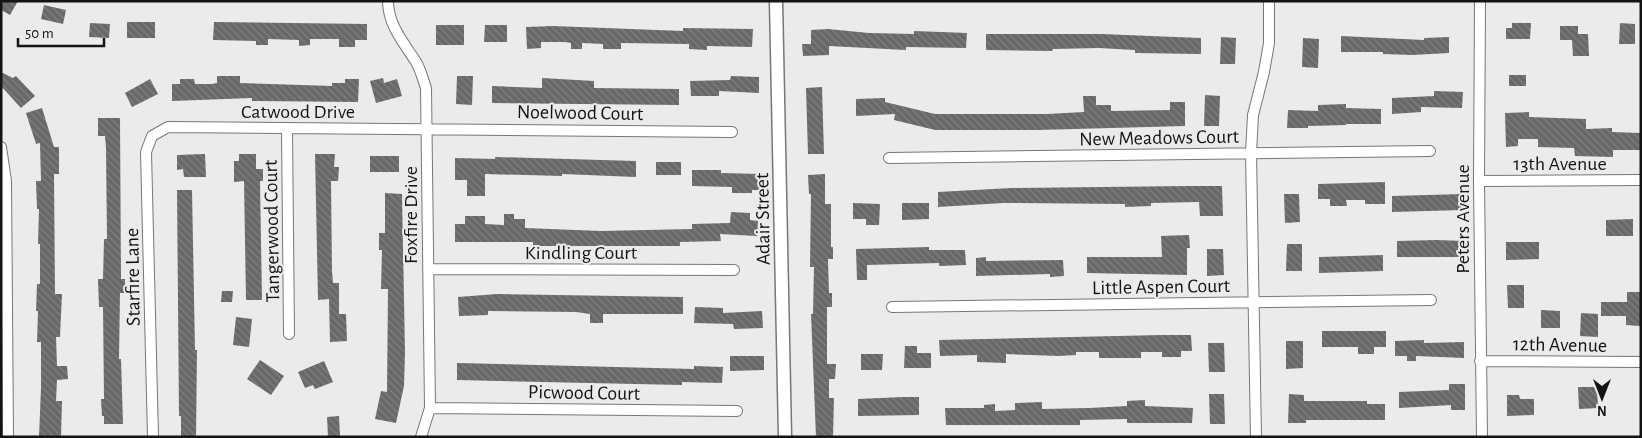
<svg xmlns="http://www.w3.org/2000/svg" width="1642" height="438" font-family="'Alegreya Sans',sans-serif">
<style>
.building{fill:url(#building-back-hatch)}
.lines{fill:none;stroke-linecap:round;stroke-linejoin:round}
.minor-casing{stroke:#767778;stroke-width:12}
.tertiary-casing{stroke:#767778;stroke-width:15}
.minor{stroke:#fff;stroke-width:10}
.tertiary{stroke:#fff;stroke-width:12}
.labels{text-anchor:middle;stroke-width:4;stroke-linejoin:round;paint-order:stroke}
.street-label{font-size:20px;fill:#141415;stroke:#ebebec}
</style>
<defs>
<pattern id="building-back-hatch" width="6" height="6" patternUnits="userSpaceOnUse" patternTransform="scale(1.25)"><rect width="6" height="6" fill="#696867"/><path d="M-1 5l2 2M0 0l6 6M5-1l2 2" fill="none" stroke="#818080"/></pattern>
</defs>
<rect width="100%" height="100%" fill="#ebebec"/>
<path class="building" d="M1,1H18L10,15L1,10Z
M44,5L66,10L63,24L41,19Z
M127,22H155V38H127Z
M214,22L367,24V40H355V47H339V39H310V45L299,46V40L268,39V45H256V41L213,40Z
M90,23L110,24L109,38L89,37Z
M1512,23H1531L1530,39H1506V28H1512Z
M1620,23L1635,24V44H1619Z
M436,25H464V45H436Z
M485,25H507V42H484Z
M553,26L683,31V28L753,29L752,47L707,46V50L689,49V44L621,43V49H603V44L582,43V49H571V43L564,42H541V48L527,49L526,27Z
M1560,26H1578V34H1588L1589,56H1573L1572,40H1560Z
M828,29L869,33L914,34V31L967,33L966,48L906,47V50L829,46V55L803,56L802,44H811V30Z
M986,34H1101L1201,38V54L1135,53V50L1099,48L1053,49L1052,51L986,50Z
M1341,36L1424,40V38L1449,37V53L1412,55L1383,54V52H1341Z
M1221,37L1236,38L1235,64H1220Z
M1303,38L1319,39L1318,68L1302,67Z
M1,72L13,78L16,76L35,96L21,108L1,86Z
M1509,75H1526V86H1509Z
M217,76H240V83L332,86V83H345V79H359L358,102L252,101V98L172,101V84H180V79H194L195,84H212L217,83Z
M457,76H473L472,105L456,104Z
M731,76L759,77V93L719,91V96H691L690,81L730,80Z
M383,78L384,83L397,79L402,96L376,103L370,81Z
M542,78L594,81V88L679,89V105L492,103V86L542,88Z
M150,79L158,94L132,107L125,93Z
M822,87L824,154H808L806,88Z
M1434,91L1463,92L1462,108L1421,107V112L1392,114V98L1434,96Z
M1205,95L1220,96L1219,126H1204Z
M1083,96H1096V105H1111V111L1170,110V102H1185V126L1038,130H935L894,120L895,114L856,116V99L885,98V102L935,114H1047L1084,112Z
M1346,104V108L1381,109V124H1346V125L1308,126V128H1287L1288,110L1318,111V105Z
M42,108L54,147H59V174H54L55,294H62L60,337H56L57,366H67L68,379L57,380L56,401H62L61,437H39L41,388V342H37L38,311H36L37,284H40V244H38L39,209H37L36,181H41L40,143L36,144L26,113Z
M1529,112V117L1586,119V129L1612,128V132L1641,133V150H1613V157L1575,156L1574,148L1538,147V139H1518V146L1506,147L1505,113Z
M98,118H120L121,279H125V293H120L119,359H121L123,424H104V416H102L101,399H104L103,307H99L98,279H103L104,239H107L106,148L105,136H98Z
M205,154L206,177H184L183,169L177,170V155Z
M239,154H256V169H263V181H260L262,300H246L244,181L234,182V161H239Z
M315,154H335L334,167H339L338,181H331L332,271L333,283H339V314H346L347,341L330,342L329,299L318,300Z
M370,156H399V172H370Z
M495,157L636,161V177L562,174V176L485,174V196H467V180H455V158L495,159Z
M656,162H681V175H656Z
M692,170H721V173L761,174V190H752V193H732V187L692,186Z
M825,174V204H831V247H833V259H828L829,293H832V307H827V364H836L835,379H829V398H834L833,437H816L811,314H813L814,267H810L811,194H809L808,175Z
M1385,182V204H1365V200H1346L1347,206H1330V199H1318V184Z
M1188,186H1222L1223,216H1200L1199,202L1151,203V206L1125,207V204L1003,203L938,207V192L1011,188Z
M177,190H192L195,350H197L196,437H181V416H179Z
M385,193L402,194L405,352L404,386L396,423L375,419L381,391L387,392L388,289H381L382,250H379V233H385Z
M1284,194H1299L1300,222L1285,223Z
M1463,194V210L1392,212V196Z
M853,203L880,204L879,225H866V219H853Z
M902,203H929V219L902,220Z
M731,212L750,213V220L758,221L757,236L720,234L721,241L680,242V246H533V242H455V224H465V216H485V224L504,225V214H514V219H525V228L601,231L692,229V224L730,223Z
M1633,219V236H1606V220Z
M1189,235L1190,248H1187V275L1087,273V257H1162L1161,236Z
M1436,240L1464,241V257H1397V241Z
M1506,242H1539V259L1506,260Z
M1287,244H1302V271H1286Z
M929,247V250H965L966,265L939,266V263L867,265V280H857L856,249Z
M1207,249H1223L1224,275L1207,276Z
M1383,255V271L1319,273V257Z
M986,257V261L1063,260L1064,276L1050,277V274L976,276V258Z
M1507,285H1524V308H1508Z
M222,291H233L232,302H221Z
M1627,292H1641L1640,326L1626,325V316H1601V302H1627Z
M497,294L683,297V314H603V323H590V314L576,312L488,311V315L459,316L458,297Z
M695,307L723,308V313L762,311L763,328L734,329L733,324L694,323Z
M1541,310L1560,311V328H1541Z
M1581,313L1598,314V337L1580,336Z
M236,317L252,319L249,347L233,345Z
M1322,331H1386V347H1374V354H1358V347H1322Z
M1162,335H1191L1192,351H1181V357H1162V352H1141V358H1099V352H1076V355L1059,356L1006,354V363L977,362V355L940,356L939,340Z
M1424,340V343L1464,342V358L1416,356V361H1407V356H1395V341Z
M1286,341H1303V368L1286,369Z
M1208,343H1224L1225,372H1209Z
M905,346H917V353H931V368H904Z
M861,354H883L882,370H861Z
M730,356H764V370L730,371Z
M260,360L284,376L271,395L247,379Z
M324,361L333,382L315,389L313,385L305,388L298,372Z
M457,363L694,369V366L723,367L722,383L682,382V385L457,380Z
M1449,384H1465V410H1451V405L1399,408V392L1449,390Z
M1578,387H1597L1598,408L1579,409Z
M1209,394H1224L1225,424H1210Z
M1289,394L1304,395V401H1367V404H1385V420H1306V423H1288Z
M1507,395H1519L1520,399H1534V415L1507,416Z
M903,397H919V415L858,416V399Z
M1145,400V406L1193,408L1192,423H1127V419L1080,420V425H946L945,408H984V405L995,404V411L1015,410V403L1042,402V409L1089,408L1127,406V401Z
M339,416L340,437H328L327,417Z"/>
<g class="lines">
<g class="minor-casing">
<path id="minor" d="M388,1C388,25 404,43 416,62C421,70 423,80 426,88L430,408L421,437
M1480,1L1479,181L1482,437
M287,129L289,334
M1,147L6,181L8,437
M889,158L1430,151
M1479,181L1641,180
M428,269L734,270
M892,307L1431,300
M1480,361L1641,362
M430,408L737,411
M153,437L146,152L152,136L168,127L732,132
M1256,437L1251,153L1253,115L1264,72L1269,43V1"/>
</g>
<g class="tertiary-casing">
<path id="tertiary" d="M776,1L785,437"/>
</g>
<use href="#minor" class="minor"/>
<use href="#tertiary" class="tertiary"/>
</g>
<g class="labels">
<g class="street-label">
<text x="298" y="118">Catwood Drive</text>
<text transform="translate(580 112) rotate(1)" y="7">Noelwood Court</text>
<text transform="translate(1159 137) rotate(-1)" y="7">New Meadows Court</text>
<text x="1560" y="170">13th Avenue</text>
<text transform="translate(410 215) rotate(-90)" y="7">Foxfire Drive</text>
<text transform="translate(762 219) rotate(-91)" y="7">Adair Street</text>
<text transform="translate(1462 219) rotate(-90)" y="7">Peters Avenue</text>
<text transform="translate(271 231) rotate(-91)" y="7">Tangerwood Court</text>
<text x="581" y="259">Kindling Court</text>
<text transform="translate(132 277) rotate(-91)" y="7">Starfire Lane</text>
<text transform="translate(1161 286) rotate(-1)" y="7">Little Aspen Court</text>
<text transform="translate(1560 344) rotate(1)" y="7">12th Avenue</text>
<text transform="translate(584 392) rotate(1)" y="7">Picwood Court</text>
</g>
</g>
<rect width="1642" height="438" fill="none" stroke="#141415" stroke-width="5"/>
<g transform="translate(1602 398) rotate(180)" stroke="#ebebec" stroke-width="4" paint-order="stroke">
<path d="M0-4L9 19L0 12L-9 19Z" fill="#141415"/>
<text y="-8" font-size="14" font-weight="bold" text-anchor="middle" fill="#141415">N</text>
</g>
<path d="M18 38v8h86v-8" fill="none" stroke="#141415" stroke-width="2.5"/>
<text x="25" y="38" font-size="15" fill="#141415" stroke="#ebebec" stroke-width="4" paint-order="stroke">50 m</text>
</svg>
